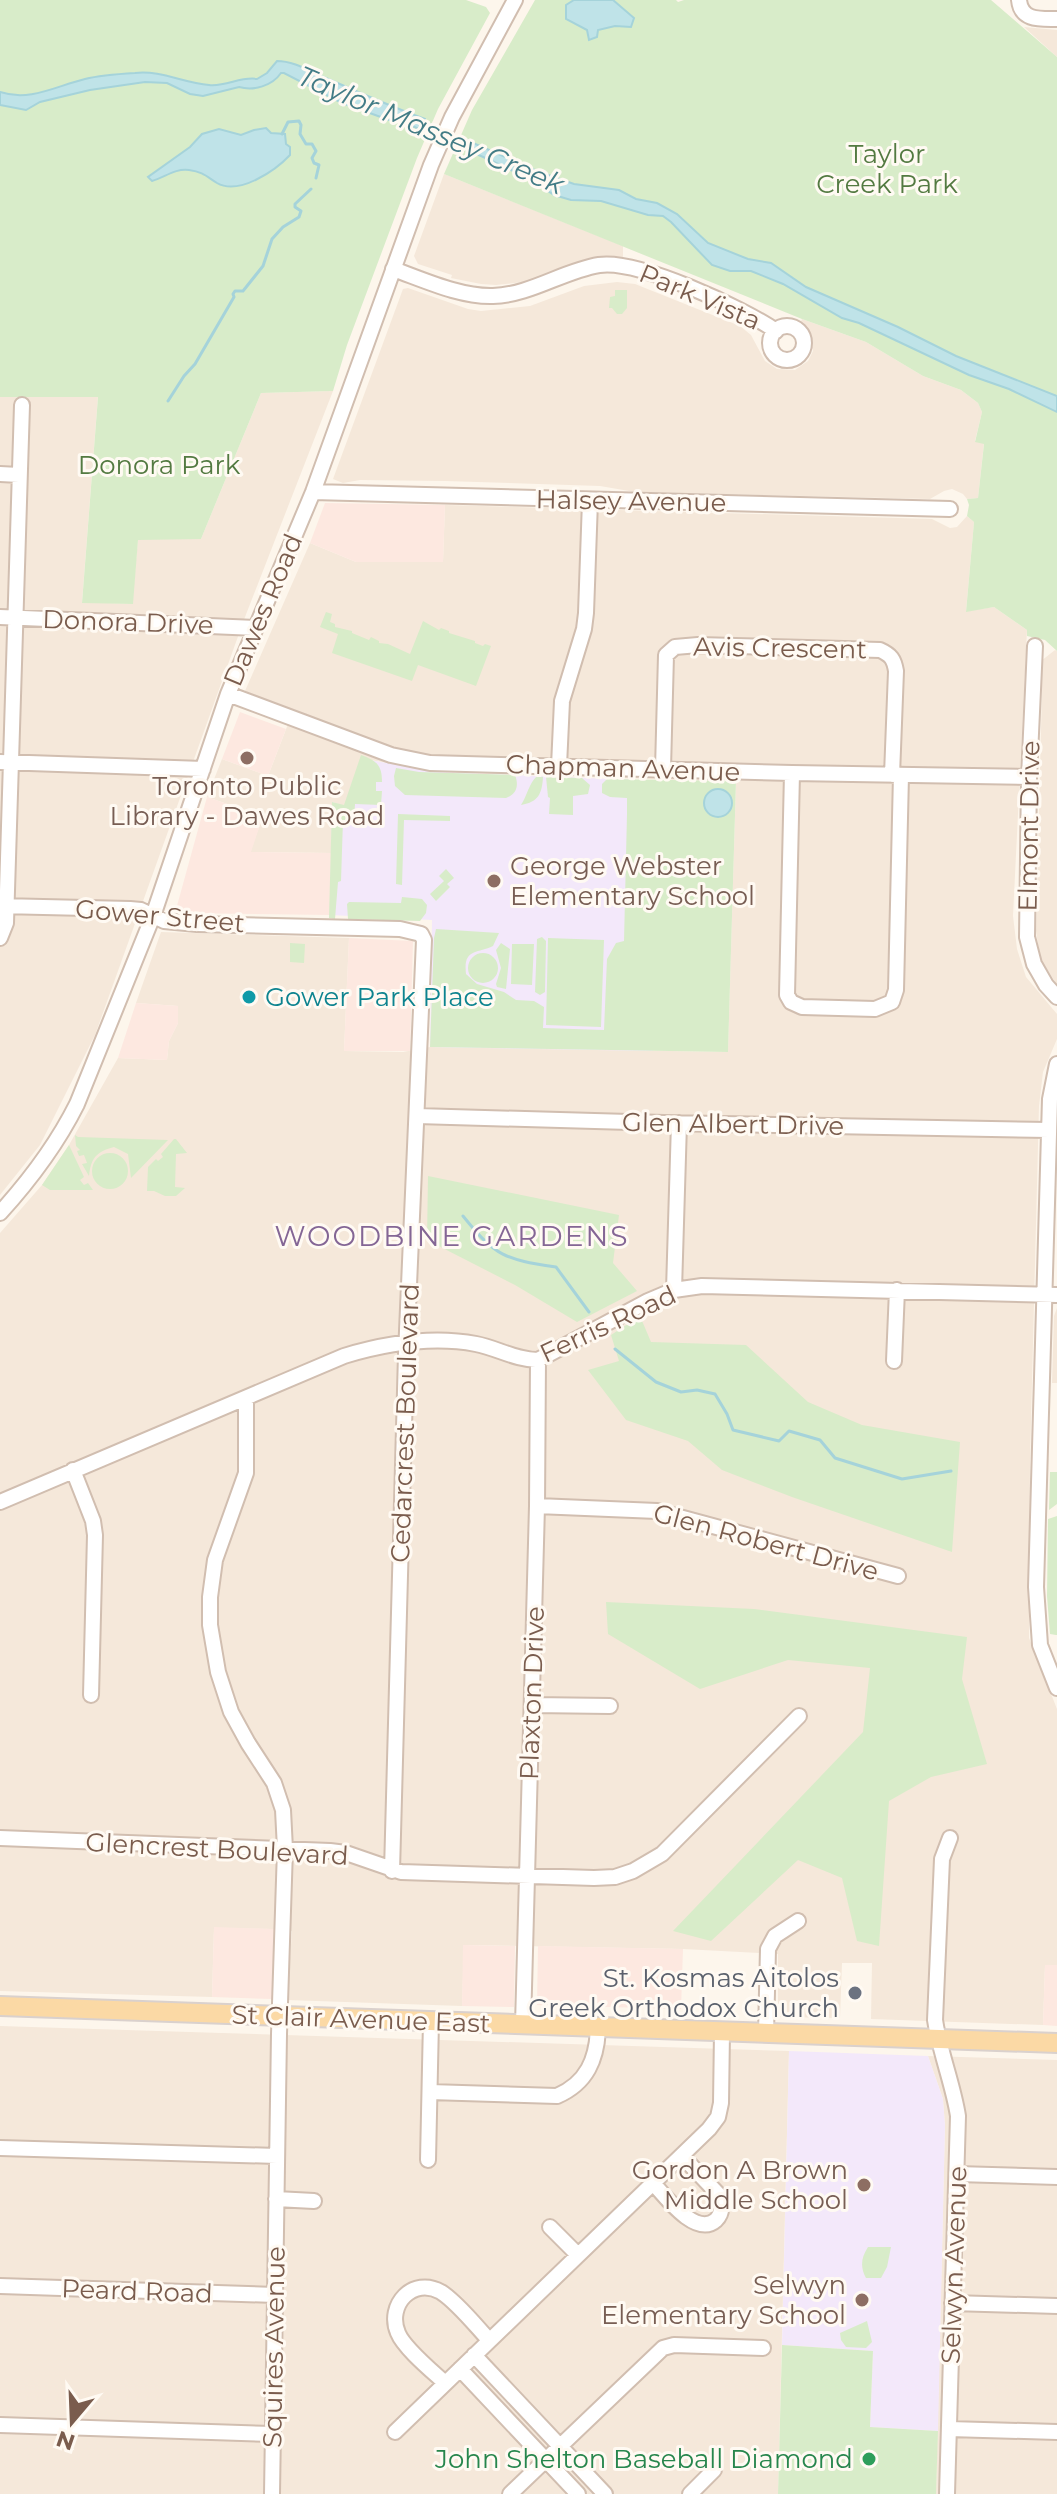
<svg xmlns="http://www.w3.org/2000/svg" width="1057" height="2494" font-family="Montserrat,sans-serif">
<style>
.residential{fill:#f5e8da}
.commercial{fill:#fde8e0}
.education{fill:#f3e8fa}
.green{fill:#d8ecc9}
.water{fill:#bfe3e8;stroke:#a5d3da;stroke-width:2}
.pier{fill:#fdf6ec}
.lines{fill:none;stroke-linecap:round;stroke-linejoin:round}
.stream{stroke:#a5d3da;stroke-width:3}
.minor-casing{stroke:#d1beb0;stroke-width:18}
.major-casing{stroke:#dad1cd;stroke-width:22}
.minor{stroke:#fff;stroke-width:14}
.major{stroke:#fbd9a5;stroke-width:18}
.education-dot{fill:#8d6e63;stroke:#fffaf3;stroke-width:3}
.culture-dot{fill:#0f9aa8;stroke:#fffaf3;stroke-width:3}
.worship-dot{fill:#6b7280;stroke:#fffaf3;stroke-width:3}
.leisure-dot{fill:#2e9e5b;stroke:#fffaf3;stroke-width:3}
.labels{text-anchor:middle;stroke-width:6;stroke-linejoin:round;paint-order:stroke}
.park-label{font-size:26px;fill:#537a41;stroke:#fffaf3}
.street-label{font-size:26px;fill:#7a5c4d;stroke:#fffaf3}
.education-label{font-size:26px;fill:#785e54;stroke:#fffaf3;text-anchor:end}
.culture-label{font-size:26px;fill:#0d838f;stroke:#fffaf3;text-anchor:start}
.worship-label{font-size:26px;fill:#5b616d;stroke:#fffaf3;text-anchor:end}
.leisure-label{font-size:26px;fill:#27864d;stroke:#fffaf3;text-anchor:end}
.water-label{font-size:28px;font-style:italic;fill:#437c86;stroke:#fffaf3}
.neighbourhood-label{font-size:28px;letter-spacing:2px;fill:#846695;stroke:#fffaf3}
</style>
<rect width="100%" height="100%" fill="#fdf6ec"/>
<path class="residential" d="M1024,27L1057,30V57Z
M444,174L623,246V258L609,257L586,261L523,282L496,285L481,284L451,278L452,275L418,264L414,256Z
M617,282L635,284L740,326L751,335L765,361L777,369L795,370L808,361L813,351L808,335L800,324L802,319L866,342L923,376L961,390L978,403L982,412L975,441L984,443L978,498L967,499L963,494L952,489L944,491L930,499L635,492L600,486L445,481L360,480L343,483L333,479L403,289L408,288L468,309L481,311L530,306L584,286Z
M333,391L245,617L95,1035L40,1145L0,1195V397L98,396L82,602L132,604L138,539H201L261,393Z
M445,505L932,519L950,528L957,527L967,516L974,522L966,611L994,607L1027,630L1013,916L1017,949L1026,977L1057,1014V1039L1043,1072L1039,1106L1030,1461L1029,1638L1057,1709V1965H1045L1043,2025L871,2019L872,1963H842L840,2018L778,2017V1954L683,1949L464,1945L462,2006L287,2000L292,1931L274,1929L214,1928L212,1997L0,1991V1233L42,1185L69,1145L118,1058L167,1060L169,1041L178,1023V1006L136,1003L161,932L349,938L344,1051L403,1052L430,1047L728,1052L736,782L438,772L365,759L347,807L332,802L333,853L250,852L263,816L207,797L222,759L268,776L293,711L245,691L310,543L356,562H443Z
M1055,650L1057,651V985L1040,958L1036,931L1042,689V670L1040,669L1041,661Z
M1057,1308V1383H1052L1054,1316Z
M0,2026L789,2051L778,2494H0Z
M928,2056L1057,2060V2494H936L945,2126L943,2099Z"/>
<path class="commercial" d="M325,503L445,505L443,562H356L310,543Z
M240,712L286,729L268,776L222,759Z
M207,797L263,816L251,852L333,853L330,915L175,913Z
M349,938L413,941L410,1051H344Z
M136,1003L178,1006V1023L169,1041L167,1060L118,1058Z
M214,1927L274,1929L272,1999L212,1997Z
M463,1945L515,1946L514,2007L462,2006Z
M538,1946L683,1949L681,2009L537,2005Z
M1045,1965H1057V2026L1043,2025Z"/>
<path class="education" d="M364,759L438,772L638,780L653,1051L430,1047L432,920L330,915L332,802L347,807Z
M789,2051L928,2056L943,2099L945,2126L938,2431L870,2427L873,2351L782,2345Z"/>
<path class="green" d="M0,0H466L486,7L490,13L438,109L417,158L347,345L333,391L261,393L201,539L138,540L133,604L82,603L98,397H0Z
M535,0H676L678,2L684,0H991L1057,57V651L1045,640L1027,636V630L994,607L966,612L974,522L967,516L969,505L967,499L978,498L984,444L975,442L982,412L978,403L961,390L923,376L866,342L802,319L444,174L472,110Z
M615,290H627V308L622,314H617L612,308H609L610,297L615,296Z
M326,612L332,614L330,622L335,624V627L352,631V633L369,640L371,637L379,641V643L388,644L410,654L423,621L439,630L441,628L449,631V633L475,641V643L483,646L485,644L491,646L476,686L418,665L412,681L332,653L338,634L320,627Z
M361,755C377,761 382,765 382,782H376V791H382L381,805L355,804L354,820H343L341,881L338,882L335,919L329,918L332,802L344,805Z
M396,768L419,772L515,775C519,785 517,794 506,798L405,795L395,786L394,776Z
M537,776L543,777C542,793 539,802 521,805C527,796 529,783 537,776Z
M546,777L582,778L590,785L588,794L573,796V815L549,814L550,798L548,797Z
M607,779L736,781L728,1052L430,1047L434,938L436,929L499,933L493,946C477,954 463,948 466,974L477,984L504,992L516,1000L534,1001L544,1007L543,1028L604,1030L607,959L616,943L624,941L627,814V798L610,797L602,793V784Z
M398,814L450,816V821L404,820L402,885L396,884Z
M446,869L454,878L447,884L450,887L436,901L430,894L444,881L439,876Z
M402,897L422,899L427,905L426,913L420,921L348,919L347,904L349,902L401,903Z
M542,937L546,941L545,992L540,995L535,992L537,939Z
M548,938L604,940L601,1027L546,1025Z
M290,943L305,944L304,963L290,962Z
M501,943L510,949L506,989L497,987L496,984L501,968L496,950Z
M512,944H534L532,985L511,984Z
M468 968a15 15 0 1 1 30 0a15 15 0 1 1-30 0Z
M75,1135L78,1137L168,1140L131,1178L128,1154L114,1147C95,1152 91,1159 89,1176L82,1164L87,1163L84,1155L79,1156L77,1151L80,1150L76,1146Z
M174,1139H176L187,1153L176,1154L175,1187L185,1188L176,1196H165L154,1191H147L148,1167L156,1159L158,1161L163,1157L161,1154Z
M69,1145L84,1177L80,1180L84,1185L88,1183L93,1190H50L42,1185Z
M92 1171a18 18 0 1 1 36 0a18 18 0 1 1-36 0Z
M428,1176L619,1215L613,1263L637,1291L577,1322L515,1285L427,1240Z
M640,1316L651,1342L746,1345L808,1402L862,1425L960,1442L952,1552L792,1497L722,1470L688,1441L626,1420L588,1370L619,1361L611,1335Z
M1050,1472H1057V1504L1049,1510Z
M1057,1516V1635H1056L1050,1634L1047,1596L1048,1519Z
M606,1602L754,1609L967,1637L962,1679L987,1764L931,1777L889,1801L879,1946L857,1941L842,1878L798,1860L711,1941L673,1931L863,1732L870,1668L788,1660L700,1689L608,1634Z
M868,2247H891L887,2267L881,2278H866C860,2267 861,2258 868,2247Z
M867,2321L872,2342L866,2348L846,2347L841,2340L840,2333Z
M782,2345L873,2351L870,2427L938,2431L936,2494H778Z"/>
<path class="water" d="M574,0H613L634,18L631,27L615,26L598,30L597,37L589,40L587,30L566,19V5Z
M277,61C292,61 306,69 319,75C354,90 389,106 425,119V122L537,171L574,184L619,190L636,199L657,203L677,214L708,243L748,259L771,263L806,287L898,327L956,356L1057,396V412L1009,389L969,375L859,323L842,318L783,284L751,271H730L712,265L671,222L663,216L648,215L601,201L571,200L554,195L530,179L490,160L410,125L389,120L342,103L284,73H281C272,86 254,91 239,87L203,96L190,94L167,83L145,82L90,90L40,102L26,110L0,105V92C30,102 56,86 85,79C101,75 118,74 135,73C161,70 183,83 209,85C226,87 241,76 257,79L267,73Z
M266,128L271,133L285,134L286,144L290,147V155C276,170 239,196 217,183C206,176 203,172 189,170C175,168 164,178 152,181L148,177L190,147L202,134L219,129L241,135L254,130Z
M704 803a14 14 0 1 1 28 0a14 14 0 1 1-28 0Z"/>
<path class="pier" d="M433,121L461,134L454,150L426,137Z"/>
<g class="lines">
<path class="stream" d="M282,134L288,122L299,121L301,125L300,134L306,144H312L316,151L312,158L314,163L319,165L316,178
M168,401L184,376L195,364L234,297L233,294L235,291H243L263,266L272,239L283,227L299,217L301,211L295,207V204L311,189
M463,1216C496,1257 504,1259 556,1267L589,1312
M615,1349L656,1382L681,1392L697,1390L715,1394L727,1414L733,1430L779,1441L789,1431L820,1440L835,1458L902,1479L951,1471"/>
<g class="minor-casing">
<path id="minor" d="M1019,0C1021,21 1040,19 1057,19
M393,269C424,280 460,297 493,296C530,295 563,271 599,265C638,259 743,308 776,331
M770 343a17 17 0 1 1 34 0a17 17 0 1 1-34 0Z
M0,474L19,475
M313,492L950,509
M0,617L256,628
M1035,646L1029,777L1027,937L1034,964L1046,985L1057,997
M228,694L391,755L430,763L792,773L1029,777
M0,762L203,769
M559,766L562,701L584,629L586,613L590,501
M663,769L666,655L675,647L698,645L880,650C891,655 894,659 896,671L892,775
M792,773L787,995L791,1002L802,1007L875,1009L892,1002L896,990L901,775
M0,906L130,909L141,910L164,921L197,924L400,929L421,934L424,940L406,1354L392,1871
M0,938L6,923L22,405
M1057,1064L1050,1099L1036,1587L1040,1645L1057,1688
M417,1116L664,1123L1049,1130
M0,1213C30,1180 57,1144 77,1104L153,916L228,694L313,492L431,165L452,117L515,0
M674,1290L679,1123
M894,1361L897,1290
M246,1398V1473L215,1560L210,1597V1625L218,1672L231,1712L248,1743L274,1783L283,1810L285,1849L279,2034L272,2494
M73,1470L93,1521L95,1535L91,1695
M0,1502L344,1356C387,1343 433,1336 476,1344C497,1348 516,1360 538,1360L648,1301L674,1290L702,1286L1057,1295
M537,1506L657,1511L898,1576
M532,1705L610,1706
M0,1838L330,1851L346,1853L401,1872L594,1878L615,1877L633,1871L662,1854L799,1716
M523,2025L537,1506L538,1360
M766,2033L768,1949L775,1936L798,1921
M430,2092L557,2096C587,2083 597,2059 598,2028
M0,2148L277,2156
M428,2160L431,2021
M957,2174L1057,2177
M653,2183C665,2196 696,2238 716,2220C723,2213 722,2203 719,2195L682,2156
M276,2199L314,2201
M550,2227L577,2254
M0,2286L275,2295
M952,2303L1057,2306
M474,2355L605,2494
M460,2369L578,2494
M444,2382C432,2371 404,2348 398,2333C386,2305 413,2276 441,2292C457,2302 476,2326 489,2340
M0,2425L272,2434
M949,2429L1057,2432
M395,2432L709,2129L718,2117L721,2103L722,2032
M510,2494L663,2348L674,2345L763,2348
M690,2494L714,2470
M947,2494L958,2116C953,2084 940,2053 935,2020L942,1859L950,1838"/>
</g>
<g class="major-casing">
<path id="major" d="M0,2006L1057,2043"/>
</g>
<use href="#minor" class="minor"/>
<use href="#major" class="major"/>
</g>
<g class="education-dot">
<circle cx="247" cy="758" r="8"/>
<circle cx="494" cy="881" r="8"/>
<circle cx="864" cy="2185" r="8"/>
<circle cx="862" cy="2300" r="8"/>
</g>
<circle class="culture-dot" cx="249" cy="997" r="8"/>
<circle class="worship-dot" cx="855" cy="1993" r="8"/>
<circle class="leisure-dot" cx="869" cy="2459" r="8"/>
<g class="labels">
<g class="park-label">
<text x="887" y="163">Taylor<tspan x="887" dy="30">Creek Park</tspan></text>
<text x="159" y="474">Donora Park</text>
</g>
<g class="street-label">
<text transform="translate(700 297) rotate(23)" y="9">Park Vista</text>
<text transform="translate(631 501) rotate(1)" y="9">Halsey Avenue</text>
<text transform="translate(263 610) rotate(-67)" y="9">Dawes Road</text>
<text transform="translate(128 622) rotate(2)" y="9">Donora Drive</text>
<text transform="translate(780 648) rotate(1)" y="9">Avis Crescent</text>
<text transform="translate(623 768) rotate(2)" y="9">Chapman Avenue</text>
<text transform="translate(1029 826) rotate(-89)" y="9">Elmont Drive</text>
<text transform="translate(160 916) rotate(5)" y="9">Gower Street</text>
<text transform="translate(733 1124) rotate(1)" y="9">Glen Albert Drive</text>
<text transform="translate(608 1324) rotate(-25)" y="9">Ferris Road</text>
<text transform="translate(405 1423) rotate(-88)" y="9">Cedarcrest Boulevard</text>
<text transform="translate(766 1542) rotate(15)" y="9">Glen Robert Drive</text>
<text transform="translate(532 1693) rotate(-88)" y="9">Plaxton Drive</text>
<text transform="translate(217 1849) rotate(3)" y="9">Glencrest Boulevard</text>
<text transform="translate(361 2019) rotate(2)" y="9">St Clair Avenue East</text>
<text transform="translate(954 2265) rotate(-88)" y="9">Selwyn Avenue</text>
<text transform="translate(137 2291) rotate(2)" y="9">Peard Road</text>
<text transform="translate(274 2347) rotate(-89)" y="9">Squires Avenue</text>
</g>
<g class="education-label">
<text x="247" y="795" text-anchor="middle">Toronto Public<tspan x="247" dy="30">Library - Dawes Road</tspan></text>
<text x="510" y="875" text-anchor="start">George Webster<tspan x="510" dy="30">Elementary School</tspan></text>
<text x="848" y="2179">Gordon A Brown<tspan x="848" dy="30">Middle School</tspan></text>
<text x="846" y="2294">Selwyn<tspan x="846" dy="30">Elementary School</tspan></text>
</g>
<g class="culture-label">
<text x="265" y="1006">Gower Park Place</text>
</g>
<g class="worship-label">
<text x="839" y="1987">St. Kosmas Aitolos<tspan x="839" dy="30">Greek Orthodox Church</tspan></text>
</g>
<g class="leisure-label">
<text x="853" y="2468">John Shelton Baseball Diamond</text>
</g>
<g class="water-label">
<text transform="translate(431 130) rotate(23)" y="10">Taylor Massey Creek</text>
</g>
<g class="neighbourhood-label">
<text x="452" y="1246">WOODBINE GARDENS</text>
</g>
</g>
<g transform="translate(72 2422) rotate(199)" stroke="#fffaf3" stroke-width="6" paint-order="stroke">
<path d="M0-6L14 30L0 20L-14 30Z" fill="#7a5c4d"/>
<text y="-12" font-size="22" font-weight="bold" text-anchor="middle" fill="#7a5c4d">N</text>
</g>
</svg>
